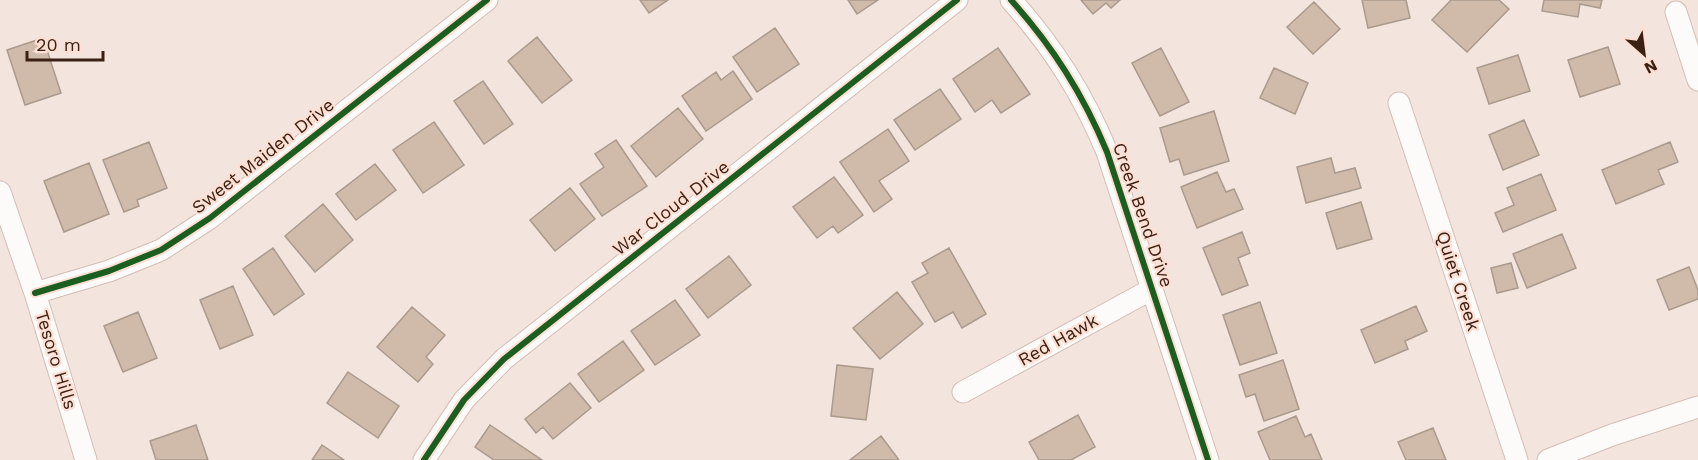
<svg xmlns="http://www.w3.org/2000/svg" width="1698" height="460" font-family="'Work Sans',sans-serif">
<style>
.building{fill:#d0bbaa;stroke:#aa9a8d;stroke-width:1.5}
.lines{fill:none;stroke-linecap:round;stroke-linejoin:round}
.minor-casing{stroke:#d3beb5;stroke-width:23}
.minor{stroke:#fdfbfa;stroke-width:21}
.cycleway-casing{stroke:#fde0d3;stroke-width:10}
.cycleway{stroke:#1b5e20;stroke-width:6}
.labels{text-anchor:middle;stroke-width:4.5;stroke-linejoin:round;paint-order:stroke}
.street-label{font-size:18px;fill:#3b2114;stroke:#fde0d3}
</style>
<rect width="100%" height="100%" fill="#f3e4dd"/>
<path class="building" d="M640,0H668L649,13Z
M848,0H878L857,14Z
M1081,0H1120L1111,8L1106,3L1093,14Z
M1362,0H1406L1410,18L1368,28Z
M1451,0H1499L1509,9L1467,52L1432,20Z
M1544,0H1602L1600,8L1580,4L1578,17L1542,11Z
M1314,2L1340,29L1313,54L1287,27Z
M775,28L799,64L757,92L733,57Z
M537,37L572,80L542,103L508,61Z
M43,38L61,93L25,105L7,50Z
M1608,47L1620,84L1580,97L1568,60Z
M998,48L1030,94L1001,113L992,100L975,112L953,79Z
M1161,48L1189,102L1160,116L1132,63Z
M1518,55L1530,91L1489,104L1477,68Z
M1274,68L1308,83L1295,114L1260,98Z
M733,71L752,99L706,131L682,96L716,72L721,80Z
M483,81L513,124L484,144L454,101Z
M940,89L961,119L915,150L894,120Z
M678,108L703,139L656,177L631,146Z
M1214,111L1229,161L1184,175L1179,159L1170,162L1160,128Z
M1524,120L1539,155L1503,170L1489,135Z
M434,122L464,165L423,193L393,150Z
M888,129L909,161L879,181L892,199L874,212L840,162Z
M616,140L647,186L602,216L580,184L604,167L595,154Z
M149,142L167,188L137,200L139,206L124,212L103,160Z
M1670,142L1678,162L1658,170L1664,184L1616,204L1602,170Z
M1331,158L1335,173L1355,168L1361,188L1306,203L1297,167Z
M89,163L109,214L64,232L44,181Z
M375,164L396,190L356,220L336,194Z
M1217,172L1226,192L1234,189L1243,209L1197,228L1181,187Z
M1541,174L1556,210L1503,232L1495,213L1514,205L1507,188Z
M834,177L863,215L838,233L833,226L817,238L793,207Z
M570,188L595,219L555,251L530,220Z
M1361,202L1372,239L1337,249L1326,213Z
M323,204L353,240L315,272L285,236Z
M1242,232L1250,253L1238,258L1248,285L1222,295L1203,248Z
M1562,234L1576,268L1527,288L1513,254Z
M273,248L304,294L274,315L243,269Z
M949,248L986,314L962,328L953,312L935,322L912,282L928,273L922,263Z
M729,256L751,285L708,318L686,289Z
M1511,263L1518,288L1497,293L1491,268Z
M1689,267L1698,290V299L1669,310L1657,280Z
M233,286L253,335L220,349L200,300Z
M897,292L923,324L880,359L853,328Z
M675,300L700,335L655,365L631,331Z
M1260,302L1277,353L1240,365L1223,315Z
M1416,306L1427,331L1405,341L1408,349L1375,363L1361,330Z
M412,307L445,335L426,357L433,364L418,382L377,347Z
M138,312L157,358L123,372L104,326Z
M623,341L644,370L599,402L578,374Z
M1283,360L1299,409L1264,421L1255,394L1246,397L1239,375Z
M837,365L873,369L866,420L831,416Z
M348,372L399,406L378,438L327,403Z
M570,383L591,408L553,439L543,427L536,433L525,419Z
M1078,415L1095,447L1071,460H1039L1029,442Z
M1296,416L1305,437L1311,434L1322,460H1270L1258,432Z
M196,425L208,460H156L150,441Z
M490,425L542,460H494L475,447Z
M1433,428L1446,460H1406L1398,442Z
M881,436L899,460H850Z
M322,445L344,460H312Z"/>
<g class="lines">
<g class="minor-casing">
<path id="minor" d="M1011,0C1053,47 1083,94 1107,152L1208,460
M1676,12L1698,80
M1399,103L1517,460
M0,192L35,293L86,460
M35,293L109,271L161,250L210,218L487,0
M963,392L1152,289
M424,460L464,400L504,359L957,0
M1548,460L1612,435L1698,407"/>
</g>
<use href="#minor" class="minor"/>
<g class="cycleway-casing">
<path id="cycleway" d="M1011,0C1053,47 1083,94 1107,152L1208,460
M35,293L109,271L161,250L210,218L487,0
M424,460L464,400L504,359L957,0"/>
</g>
<use href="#cycleway" class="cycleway"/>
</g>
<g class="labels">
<g class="street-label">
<text transform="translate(263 156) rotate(-38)" y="6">Sweet Maiden Drive</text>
<text transform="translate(671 208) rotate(-38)" y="6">War Cloud Drive</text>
<text transform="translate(1143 215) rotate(71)" y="6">Creek Bend Drive</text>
<text transform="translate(1458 281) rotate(72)" y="6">Quiet Creek</text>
<text transform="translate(1058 340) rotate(-29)" y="6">Red Hawk</text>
<text transform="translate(56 360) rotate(73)" y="6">Tesoro Hills</text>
</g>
</g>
<g transform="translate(1644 54) rotate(152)" stroke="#fde0d3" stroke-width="4.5" paint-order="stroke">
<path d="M0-4.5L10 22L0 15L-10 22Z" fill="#3b2114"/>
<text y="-9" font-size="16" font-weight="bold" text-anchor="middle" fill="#3b2114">N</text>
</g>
<path d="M27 51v9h76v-9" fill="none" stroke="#3b2114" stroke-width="3"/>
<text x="36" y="51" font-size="18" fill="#3b2114" stroke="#fde0d3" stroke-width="4.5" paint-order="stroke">20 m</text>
</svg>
